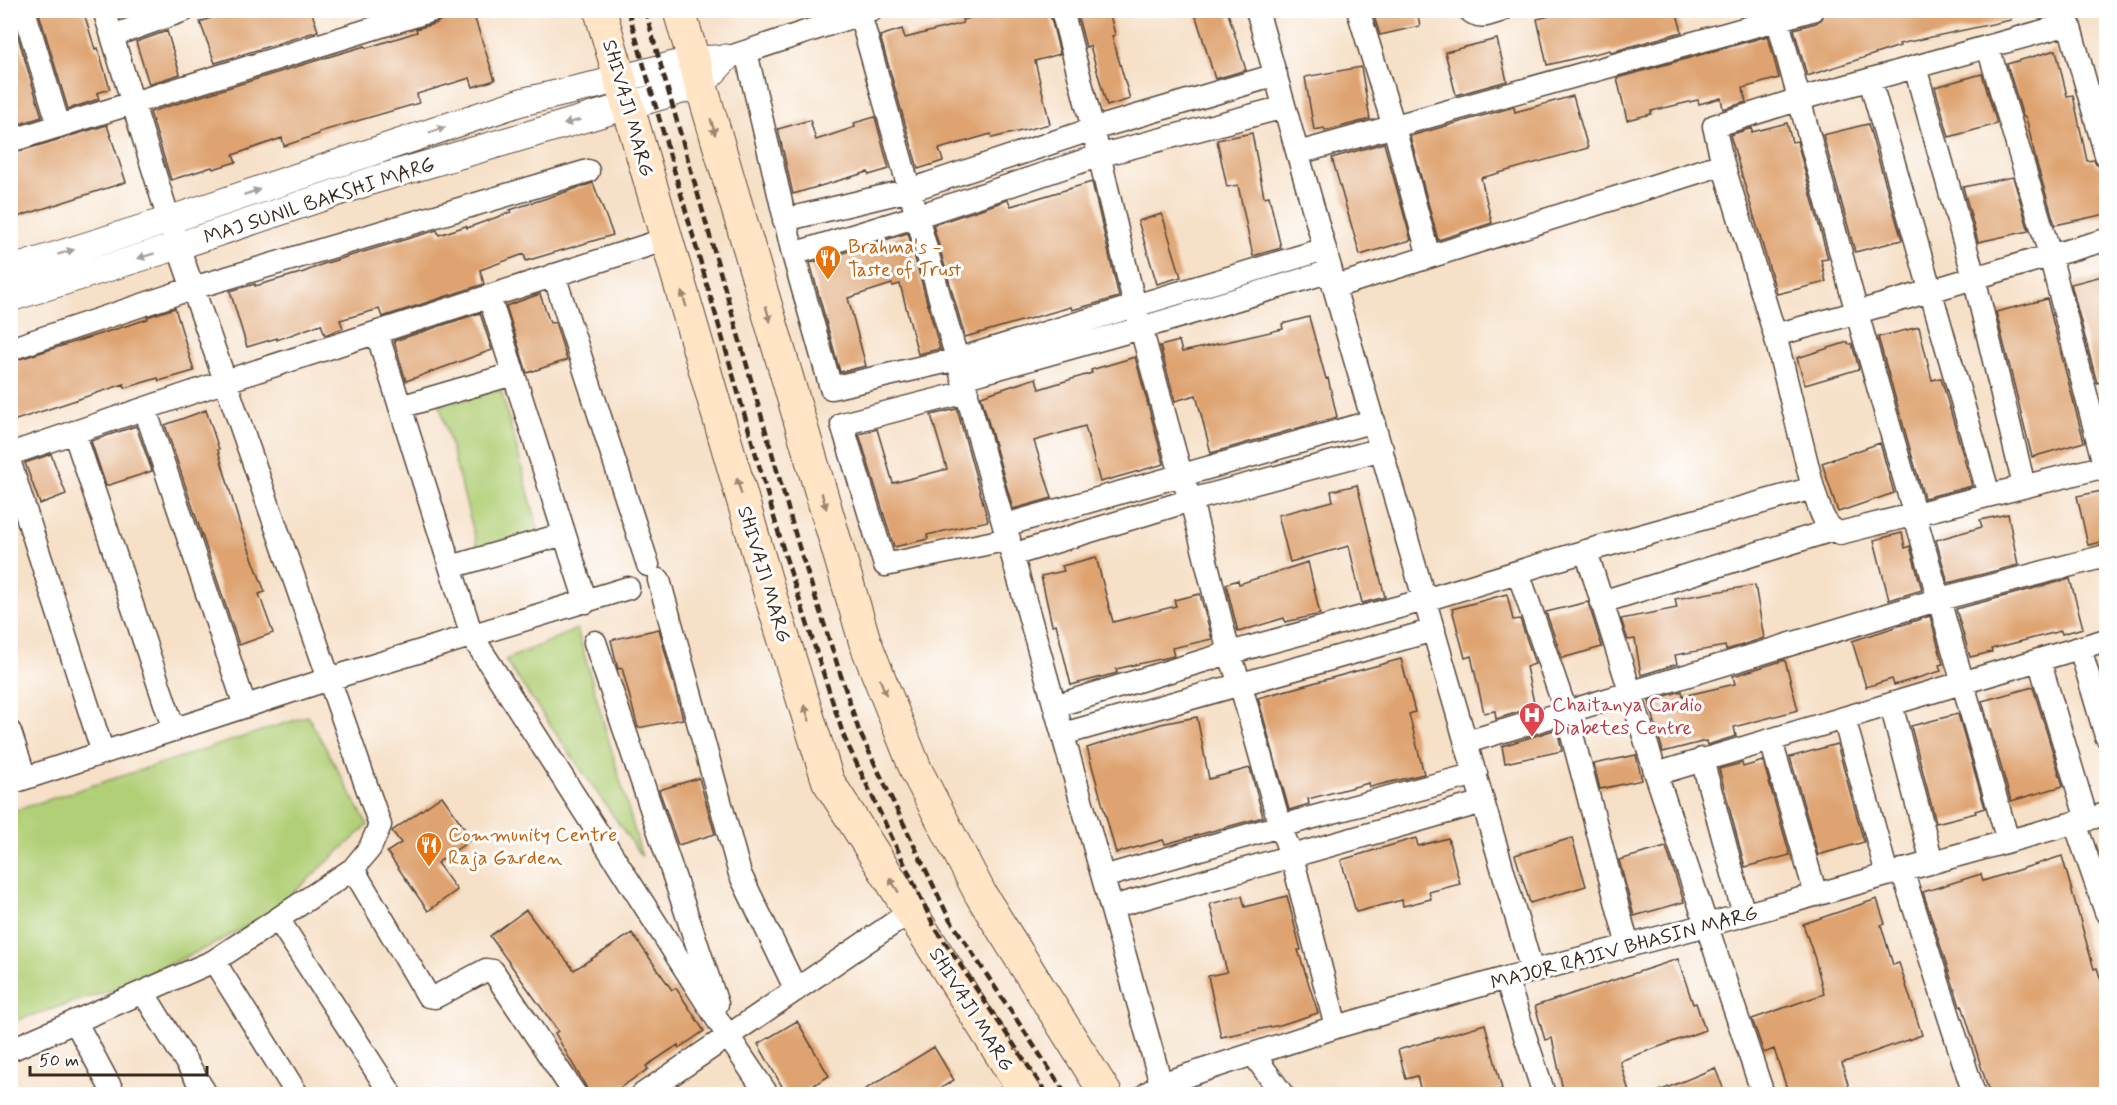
<svg xmlns="http://www.w3.org/2000/svg" width="2117" height="1105" font-family="Mynerve,sans-serif">
<style>
.green{fill:#b1cf76;stroke:#767c4a;stroke-width:1.5}
.building{fill:#dea370}
.lines{fill:none;stroke-linecap:round;stroke-linejoin:round}
.minor-casing{stroke:#574537;stroke-width:25}
.tertiary-casing{stroke:#574537;stroke-width:29}
.secondary-casing{stroke:#574537;stroke-width:34}
.minor{stroke:#fff;stroke-width:22}
.tertiary{stroke:#fff;stroke-width:27}
.secondary{stroke:#ffe4c6;stroke-width:32}
.rail{stroke:#3b2a1e;stroke-width:4.5;stroke-dasharray:9 4.5;stroke-linecap:butt}
.oneway{fill:#a79f9a}
.oneway2{fill:#9d8772}
.labels{text-anchor:middle;stroke-width:6;stroke-linejoin:round;paint-order:stroke}
.street-label{font-size:20px;fill:#3b2a1e;stroke:#fff}
.food-label{font-size:20px;fill:#c56008;stroke:#fff;text-anchor:start}
.health-label{font-size:20px;fill:#be3a42;stroke:#fff;text-anchor:start}
</style>
<rect width="100%" height="100%" fill="#fff"/>
<filter id="ink" filterUnits="userSpaceOnUse"><feTurbulence type="fractalNoise" baseFrequency=".0167" numOctaves="2"/><feDisplacementMap in="SourceGraphic" scale="12" xChannelSelector="R" yChannelSelector="G"/><feConvolveMatrix kernelMatrix="1 2 1 2 8 2 1 2 1" color-interpolation-filters="sRGB"/></filter>
<filter id="wash" filterUnits="userSpaceOnUse"><feTurbulence type="fractalNoise" baseFrequency=".008" numOctaves="4" result="noise"/><feDisplacementMap in="SourceGraphic" scale="24" xChannelSelector="R" yChannelSelector="G"/><feGaussianBlur stdDeviation="1.35" result="paint"/><feColorMatrix in="noise" values="0 0 0 0 0 0 0 0 0 0 0 0 0 0 0 0 0 1.4 0 .05"/><feComposite in="paint" operator="in"/></filter>
<g filter="url(#wash)">
<rect width="100%" height="100%" fill="#f6e0c7"/>
<path class="green" d="M501,390L539,532L478,548L440,406Z
M577,629L642,857L505,660Z
M308,716L368,825L271,913L210,946L112,990L11,1022L10,812Z"/>
<g id="blocks">
<path class="building" d="M10,10L42,117L10,127Z
M38,10H83L95,49L98,48L110,89L97,93L99,99L68,109Z
M232,10H311L318,31L215,63L200,22Z
M461,10H472L495,80L473,87L470,78L417,94L419,103L319,132V134L284,146L282,138L233,155L236,162L213,169L212,167L171,180L150,112L328,57L365,46L366,48L417,32L416,29L437,23L445,16Z
M1002,10H1049L1060,54L1035,61L1050,124L992,138L991,134L939,149L943,161L918,169L880,36L902,29L905,38L963,23L962,20Z
M1076,10H1109L1115,35L1112,36L1130,99L1107,106L1090,46L1086,47Z
M1194,10H1227L1246,70L1215,79Z
M1372,10H1417L1420,26L1380,35Z
M1575,10H1676L1682,32L1611,52L1610,50L1547,65L1537,19Z
M1828,10H2010L2011,20L1899,44L1900,46L1807,76L1794,29L1816,23L1822,19L1825,11Z
M167,31L180,74L149,84L136,42Z
M1768,36L1779,78L1743,88L1746,102L1723,109L1721,98L1699,104L1698,100L1651,111V114L1627,120L1617,78Z
M1497,39L1507,81L1456,95L1445,52Z
M2056,50L2067,96L2073,95L2087,161L2094,160L2097,165L2103,168L2106,185V214L2055,225L2036,161L2026,117H2023L2007,64Z
M1361,67L1370,119L1325,131L1324,128L1314,130L1305,77Z
M1982,74L1997,124L1949,137L1935,87Z
M1573,96L1588,148L1481,178L1492,223L1438,240L1410,136L1514,107L1515,112Z
M875,117L889,169L869,175L868,172L793,194L778,129L810,120L816,140L855,127L854,123Z
M1787,123L1792,142L1797,141L1828,259L1821,260L1826,282L1777,294L1730,135L1752,128V132Z
M1868,124L1902,240L1855,252L1823,135Z
M107,125L126,182L14,218L10,205V154Z
M1252,133L1264,197L1269,196L1281,248L1253,256L1238,185L1227,187L1217,140Z
M1384,143L1411,240L1360,255L1332,158Z
M2013,177L2029,231L1978,242L1963,187Z
M1092,182L1119,297L1072,310L1071,307L965,337L933,225L1008,200L1011,206Z
M593,183L613,235L526,261L524,254L480,270L484,284L382,317L379,309L340,320L343,328L325,335L321,324L277,340V338L247,347L230,291L255,284V286L304,272L323,264L437,230L439,235L466,226L467,228L511,212L510,210Z
M1162,214L1181,277L1157,284L1138,221Z
M908,233L940,349L918,354L900,284L893,286L892,284L848,298L866,366L840,372L810,263Z
M2106,275V380L2097,383L2071,284Z
M540,294L550,323L555,322L567,360L527,373L506,306Z
M2047,299L2084,442L2032,457L1996,312Z
M175,308L194,371L159,381L158,378L125,388L124,384L10,422V362L148,319L147,317Z
M480,313L492,350L406,381L394,341Z
M1309,317L1326,379L1328,378L1337,417L1211,453L1196,395L1175,401L1160,346L1179,341L1182,352L1283,329L1282,324Z
M1919,327L1932,380L1941,378L1972,486L1924,498L1878,337Z
M1848,342V344H1852L1859,369L1805,385L1797,358Z
M1135,357L1164,464L1100,482L1085,426L1034,441L1052,498L1013,509L981,396L1036,378L1039,389L1092,373L1091,370Z
M957,409L988,521L927,535L928,539L894,547L859,434L877,429L893,483L947,469L931,415Z
M206,410L219,449L218,450L239,522L265,592L259,594L273,633L239,645L165,425Z
M136,426L152,471L106,486L91,441Z
M1880,443L1894,493L1838,512L1822,463Z
M51,454L66,494L40,504L25,463Z
M1357,485L1385,597L1362,603L1349,546L1290,562L1278,515L1333,501L1331,491Z
M2102,491L2106,514V541L2088,545L2077,496Z
M2008,514L2018,565L1948,583L1936,540L1982,527L1980,520Z
M1902,533L1905,548L1910,546L1922,590L1889,600L1874,540Z
M1096,557L1113,622L1176,606L1174,600L1200,594L1212,639L1172,648L1174,656L1116,669L1117,673L1071,685L1056,624L1052,625L1041,576L1064,571L1062,566Z
M1308,562L1320,614L1285,622L1284,618L1238,632L1226,584L1238,580L1239,584Z
M2070,579L2083,628L2062,634L2061,631L1991,649L1992,652L1970,657L1956,609Z
M1755,585L1764,638L1726,650L1725,646L1675,655L1677,664L1641,675L1635,639L1628,640L1621,619L1677,608L1675,599Z
M1507,594L1513,620L1520,619L1535,664L1526,667L1535,707L1496,719L1495,711L1484,713L1471,656L1465,658L1452,609Z
M1588,602L1602,647L1562,658L1546,612Z
M1930,616L1943,664L1939,665L1941,671L1894,685L1892,679L1866,687L1852,641Z
M659,629L683,719L638,728L622,668L618,669L611,640Z
M1401,659L1415,712L1409,714L1424,774L1370,787L1369,783L1308,799L1309,804L1289,810L1258,698Z
M1785,660L1798,710L1734,727L1736,736L1707,745L1706,741L1663,752L1649,701L1682,691L1683,696L1735,684L1733,676Z
M2033,687L2063,786L2011,801L1982,701Z
M1958,714L1985,808L1975,811L1976,813L1936,823L1911,726Z
M1197,717L1209,779L1250,768L1263,817L1165,844L1163,840L1116,853L1087,748L1161,724Z
M1557,729L1562,751L1505,763L1502,746Z
M1837,744L1864,842L1818,855L1790,757Z
M1636,755L1642,780L1600,789L1594,764Z
M1763,761L1790,855L1745,867L1719,769L1742,763L1743,767Z
M699,778L715,834L678,845L659,790Z
M442,796L472,839L437,863L457,890L428,911L387,852L401,843L392,831Z
M1416,838L1418,846L1448,838L1460,884L1429,892L1431,899L1403,906L1402,900L1356,912L1341,860Z
M1572,838L1586,886L1530,903L1515,855Z
M1666,847L1684,902L1634,916L1619,860Z
M2062,856L2094,969L2097,968L2106,995V1095H1990L1962,1005L1960,1006L1923,892L1981,874L1983,881Z
M1242,896L1245,907L1287,896L1301,950H1298L1318,1013L1280,1025L1221,1037L1208,976L1227,972L1210,904Z
M1877,899L1885,924L1881,925L1893,965L1899,963L1922,1035L1842,1063L1851,1095H1789L1774,1049L1764,1053L1752,1019L1824,994L1815,959L1803,924Z
M526,910L546,937L547,936L574,970L632,933L672,990L676,988L704,1031L679,1048L678,1045L646,1066L648,1069L609,1095H588L586,1087L555,1033L558,1031L490,936Z
M1678,959L1693,1004L1696,1003L1705,1030L1620,1061L1630,1095H1564L1552,1038L1545,1040L1535,1006Z
M797,1021L829,1076L798,1095H787L758,1044Z
M1485,1024L1502,1089L1483,1095H1422L1417,1076L1406,1079L1398,1050Z
M934,1047L954,1080L930,1095H856Z
M1715,1068L1726,1095H1652V1094Z"/>
</g>
</g>
<g filter="url(#ink)">
<use href="#blocks" fill-opacity="0" stroke="#574537" stroke-width="1.5"/>
<g class="lines">
<g class="minor-casing">
<path id="minor" d="M24,10L59,126
M104,10L169,220L380,825L370,848L353,869
M1062,10L1093,129L1135,306L1181,475L1191,500L1229,653L1241,686L1280,826L1292,857L1336,1027
M1257,10L1331,271L1334,287L1532,971
M1358,10L1394,127L1429,257
M1469,10C1479,20 1490,14 1502,10
M1775,10L1857,313L2008,841
M2065,10L2106,155
M860,14L1161,1084
M112,36L185,10
M1988,47L2050,255L2106,472
M746,52L793,254
M733,56L872,10
M1915,67L1974,277L2024,486
M1870,80L1989,495
M1284,107L1098,156L918,216L793,254L831,388L958,359L1325,249
M10,141L433,10
M1298,153L1812,10
M1723,164L1714,126L1800,99L2069,24
M784,220L910,190L1093,129L1276,75
M554,275L648,565
M489,296L586,602
M377,333L472,636L728,1036L767,1094
M1775,335C1886,306 1996,270 2106,240
M10,349L193,288L588,171
M963,378L1141,328L1331,271
M967,392L842,424L885,565L1009,539
M400,407L513,374
M145,409L245,706
M74,432L174,730
M10,454L226,381L667,239
M10,463L103,753
M1813,488C1819,505 1822,527 1840,533L2106,466
M1005,525L1374,421
M1586,551L1656,774L1763,1094
M1012,555L1191,500L1382,449
M451,567L564,534
M1518,572L1566,712L1628,946
M659,580L740,874L796,990
M1602,602L1832,530
M595,642L717,1004
M2080,648L2106,736
M2039,660L2087,820
M1891,704L1932,862
M1055,706L1229,653L1425,600L1586,551L1813,488L1775,335L1723,164L1334,287
M1844,718L1887,874
M10,732L25,778
M1063,734L1434,630
M1771,741L1816,895
M1467,742L1940,599L2106,556
M1702,759L1744,915
M1656,774L2106,640
M10,783L329,679L628,588
M2075,823L2106,912
M1902,870L1974,1094
M1103,877L1280,826L1476,774
M1112,907L1483,802
M278,919L391,1094
M214,961L297,1094
M1506,978L1544,1094
M143,992L206,1094
M75,1021L114,1094
M10,1050L214,961L353,869L428,996L435,997L486,970L493,971L575,1094
M1254,1055L1282,1094
M643,1094L910,912
M1147,1094L1161,1084L1336,1027L1506,978L1707,925L2106,814"/>
</g>
<g class="tertiary-casing">
<path id="tertiary" d="M10,270L169,220L521,102L596,85L693,60L715,59
M10,298L178,246L374,180L702,84L726,58"/>
</g>
<g class="secondary-casing">
<path id="secondary" d="M600,10L773,604L828,781L1026,1094
M679,10L865,642L916,770L981,895L1106,1094"/>
</g>
<use href="#minor" class="minor"/>
<use href="#tertiary" class="tertiary"/>
<use href="#secondary" class="secondary"/>
<path class="rail" d="M628,10L784,552L844,737L934,926L1047,1094
M645,10L799,547L859,731L949,918L1066,1094"/>
</g>
<defs><path id="oneway-solid" d="M-6-.8H1V-3.2L6.5 0L1 3.2V.8H-6Z" transform="scale(1.5)"/></defs>
<g class="oneway">
<use href="#oneway-solid" transform="translate(572 122) rotate(164)"/>
<use href="#oneway-solid" transform="translate(437 130) rotate(-18)"/>
<use href="#oneway-solid" transform="translate(252 192) rotate(-18)"/>
<use href="#oneway-solid" transform="translate(66 252) rotate(-17)"/>
<use href="#oneway-solid" transform="translate(146 256) rotate(163)"/>
</g>
<g class="oneway2">
<use href="#oneway-solid" transform="translate(713 127) rotate(74)"/>
<use href="#oneway-solid" transform="translate(684 299) rotate(-106)"/>
<use href="#oneway-solid" transform="translate(768 314) rotate(74)"/>
<use href="#oneway-solid" transform="translate(739 486) rotate(-106)"/>
<use href="#oneway-solid" transform="translate(824 501) rotate(74)"/>
<use href="#oneway-solid" transform="translate(883 687) rotate(68)"/>
<use href="#oneway-solid" transform="translate(807 713) rotate(-107)"/>
<use href="#oneway-solid" transform="translate(894 885) rotate(-122)"/>
</g>
</g>
<defs>
<g id="restaurant-pin" transform="scale(1.35)"><path d="M0 17L-7.5 6A9.5 9.5 0 1 1 7.5 6Z" fill="#e8710a" stroke="#fff"/><path d="M-5-6h1v4h1v-4h1v4h1v-4h1v5L-1.5 .5V6h-2V.5L-5-1ZM5-6V6H3V1.5H1.5Q1.5-4 5-6Z" fill="#fff"/></g>
<g id="hospital-pin" transform="scale(1.35)"><path d="M0 17L-7.5 6A9.5 9.5 0 1 1 7.5 6Z" fill="#e0444e" stroke="#fff"/><path d="M-5-5h3v3.5h4V-5h3V5h-3V1.5h-4V5h-3Z" fill="#fff"/></g>
</defs>
<g fill-rule="evenodd">
<use href="#restaurant-pin" x="828" y="258"/>
<use href="#hospital-pin" x="1532" y="715"/>
<use href="#restaurant-pin" x="429" y="845"/>
</g>
<g class="labels">
<g class="street-label">
<text transform="translate(629 108) rotate(74)" y="7">SHIVAJI MARG</text>
<text transform="translate(319 200) rotate(-18)" y="7">MAJ SUNIL BAKSHI MARG</text>
<text transform="translate(765 574) rotate(73)" y="7">SHIVAJI MARG</text>
<text transform="translate(1624 947) rotate(-15)" y="7">MAJOR RAJIV BHASIN MARG</text>
<text transform="translate(972 1009) rotate(58)" y="7">SHIVAJI MARG</text>
</g>
<g class="food-label">
<text x="848" y="253">Brahma's -<tspan x="848" dy="23">Taste of Trust</tspan></text>
<text x="448" y="841">Community Centre<tspan x="448" dy="23">Raja Garden</tspan></text>
</g>
<g class="health-label">
<text x="1552" y="711">Chaitanya Cardio<tspan x="1552" dy="23">Diabetes Centre</tspan></text>
</g>
</g>
<rect width="2117" height="1105" fill="none" stroke="#fff" stroke-width="36"/>
<path d="M30 1066v9h177v-9" fill="none" stroke="#3b2a1e" stroke-width="3"/>
<text x="39" y="1066" font-size="18" fill="#3b2a1e" stroke="#ffffff" stroke-width="4.5" paint-order="stroke">50 m</text>
</svg>
